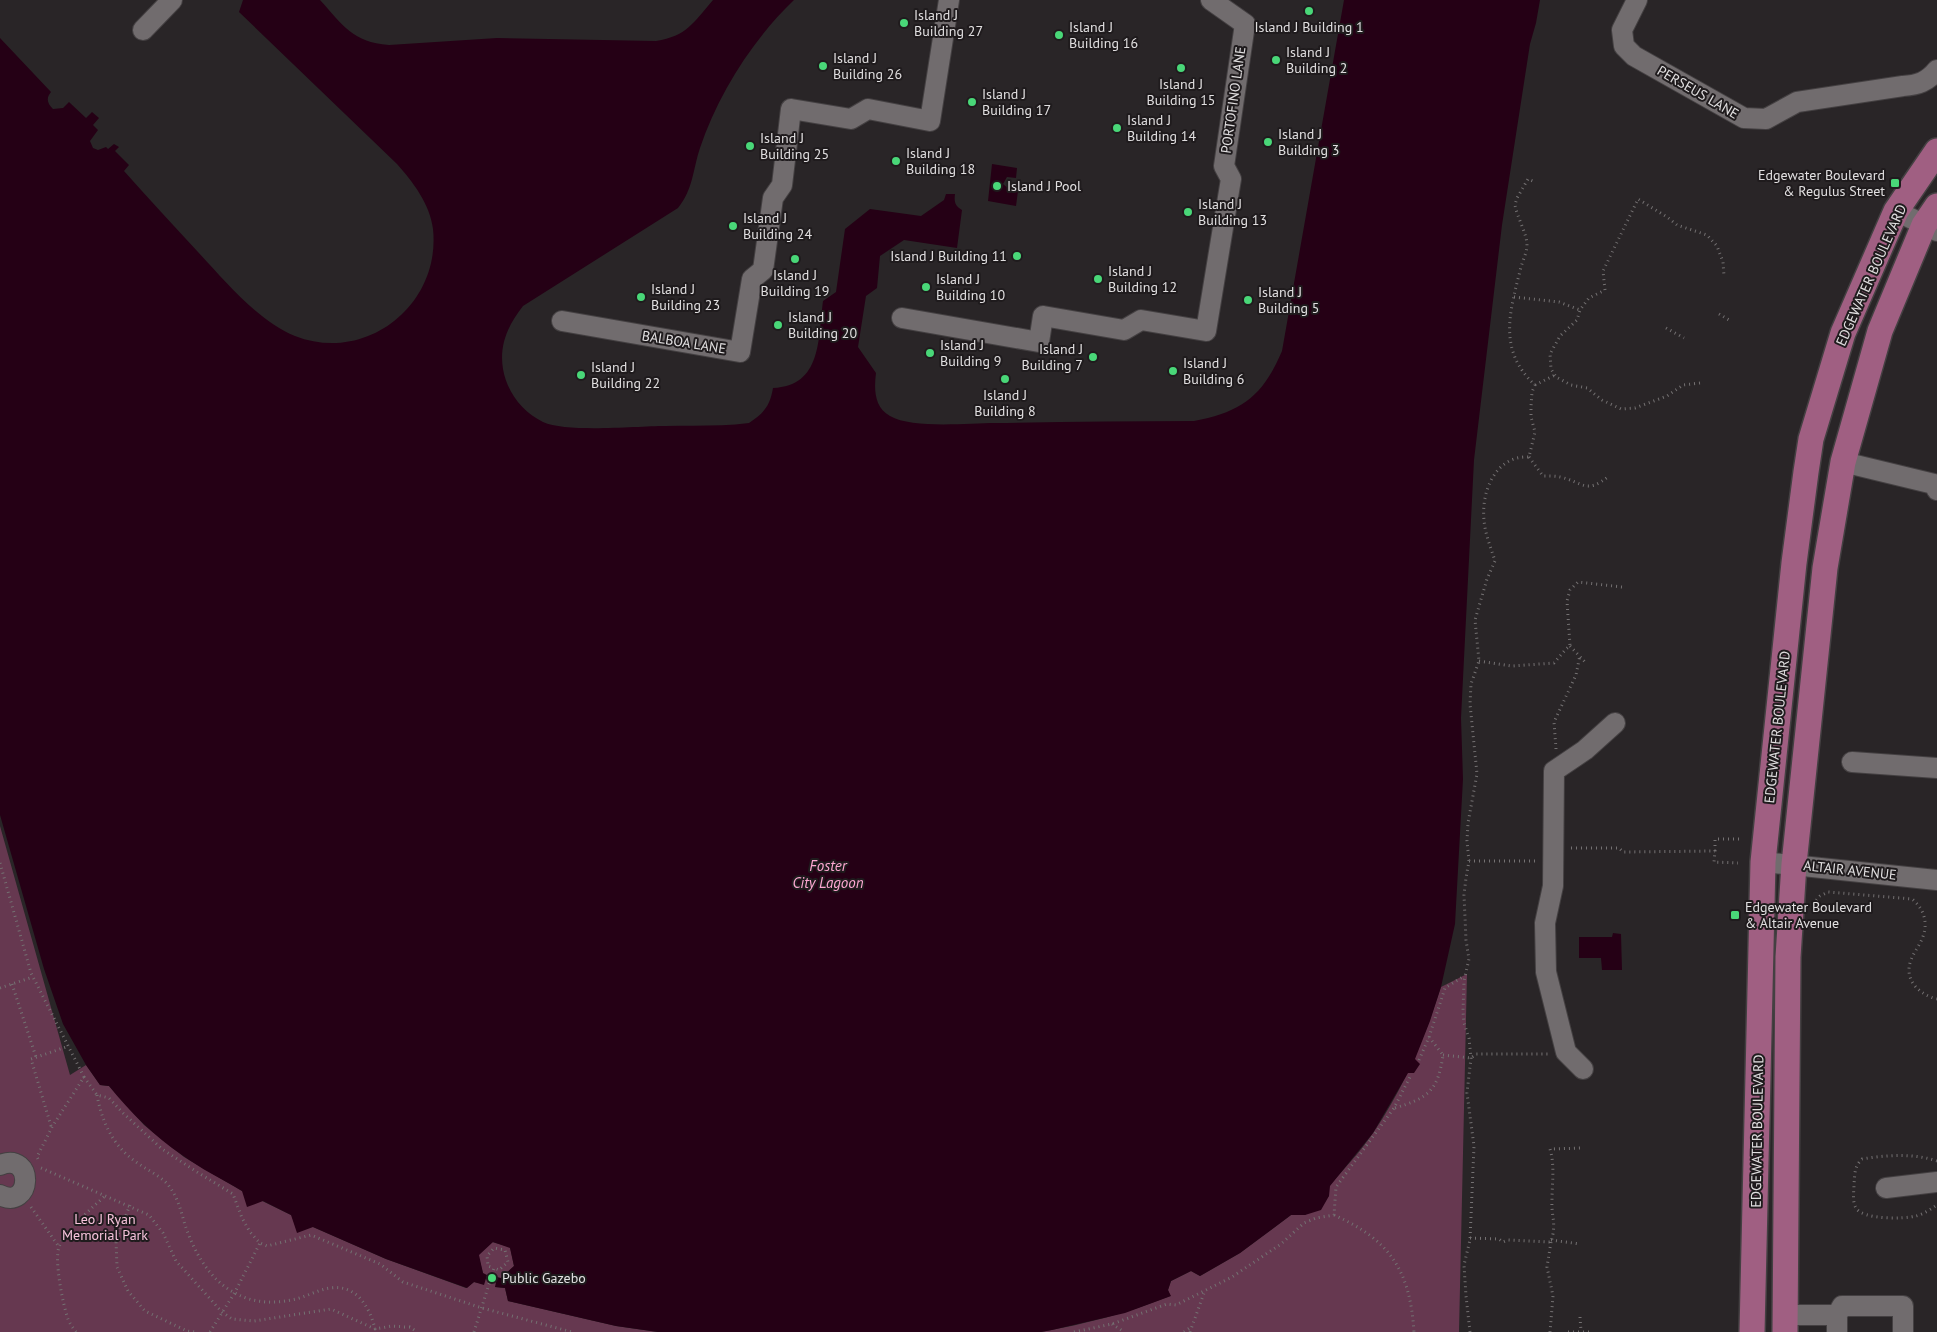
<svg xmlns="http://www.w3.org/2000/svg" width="1937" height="1332" font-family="'PT Sans',sans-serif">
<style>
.green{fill:#663850}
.water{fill:#250015}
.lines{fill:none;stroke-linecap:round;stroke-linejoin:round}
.minor-casing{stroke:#444042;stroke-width:22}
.major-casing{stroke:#444042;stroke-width:28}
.path{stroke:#747172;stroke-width:3;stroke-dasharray:1 4;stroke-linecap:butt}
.minor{stroke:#716c6e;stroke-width:20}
.major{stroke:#a05f82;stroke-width:25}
.poi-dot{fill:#49d778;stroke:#1f1b1d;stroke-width:2}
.labels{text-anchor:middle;stroke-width:4;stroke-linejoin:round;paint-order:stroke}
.poi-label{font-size:14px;fill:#e1dfe0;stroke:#1f1b1d;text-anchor:start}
.street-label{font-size:14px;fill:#e1dfe0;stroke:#1f1b1d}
.park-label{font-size:14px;fill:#f7c3db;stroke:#1f1b1d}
.water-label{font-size:15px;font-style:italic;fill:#fda8d2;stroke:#1f1b1d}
</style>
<rect width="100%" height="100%" fill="#292527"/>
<path class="green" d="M0,826L70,1075L86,1065L100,1085L109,1086L144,1125L184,1157L242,1191L291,1215L313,1227L386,1259L466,1288L474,1282L484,1284L483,1273L478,1255L492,1242L510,1247L514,1266L501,1278L495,1287L505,1288L508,1301L616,1326L658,1332H0Z
M1467,974L1459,1332H1041C1085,1324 1128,1313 1170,1296L1168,1290L1171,1281L1191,1271L1200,1276L1240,1253L1291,1215H1305L1329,1196V1186C1344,1169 1360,1152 1373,1133C1404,1088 1424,1039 1441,987Z"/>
<path class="water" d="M243,0H320C343,25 352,42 389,45L497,38L656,41C687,36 693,23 713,0H794C753,39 718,94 700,148C693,169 693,190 678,208L523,306C508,325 499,345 503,369C507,392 522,412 543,422C567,433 637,426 665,426C693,425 722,427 749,423C764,413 770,406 773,388C822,386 818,339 823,301L836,292L845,229L870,209L921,216L944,200L946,194H955C954,202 955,206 962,210L957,248L904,240L880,256L877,288L866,296L858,347L876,373C874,389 874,407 890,416C912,429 968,423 995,423C1062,422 1128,421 1194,421C1242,412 1263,396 1282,351L1344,0H1540L1536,23L1530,44L1502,225L1474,460L1461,718L1463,779L1455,924L1441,987L1430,1021L1415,1059L1420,1064L1414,1073H1408L1373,1133L1330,1186L1329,1196L1321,1210L1305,1215H1291L1240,1253L1200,1276L1191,1271L1171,1281L1168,1290L1171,1296L1125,1313L1052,1330L1041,1332H658L616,1326L508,1301L505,1288L495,1287L497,1277L501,1278L514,1266L510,1248L493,1242L479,1255L483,1273L487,1275L484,1285L474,1282L467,1288L386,1259L313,1227L297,1233L291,1215L263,1201L247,1207L242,1191C222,1179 201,1169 182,1155C154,1136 131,1113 109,1086L100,1085L86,1065L63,1024L44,969L0,815V38L51,92C46,98 47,103 53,109L63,108L69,102L86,118L92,112L99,118L93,125L98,130L90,141L93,148L98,150L106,147L108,149L114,144L119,147L115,151L129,165L124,171C148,198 173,225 198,252C225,281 258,321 295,336C366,364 441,305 433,229C430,204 413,182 397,164L239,12Z
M992,164L1017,168L1016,178L1007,177L1003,184L1010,190L1018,191L1016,206L988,201Z
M1613,933L1621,934L1622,970H1602L1601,958H1579V937H1612Z"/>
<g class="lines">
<g class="minor-casing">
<path id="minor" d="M1637,0L1622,30L1624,46L1634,56L1744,118L1766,119L1797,102L1903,86C1918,85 1927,82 1937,70
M143,30L172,0
M1896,211L1937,231
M902,318L1039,342L1043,316L1124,330L1141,320L1206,331L1231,179L1224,166L1245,24L1211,0
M562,321L740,352L752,279L763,270L773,198L782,185L791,109L851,119L868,109L930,121L949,0
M1843,462L1934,484L1937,490
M1852,762L1937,768
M1763,862L1937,880
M1583,1069L1566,1052L1546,972L1545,923L1553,886L1554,771L1585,750L1615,723
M0,1165C35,1151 32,1211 0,1195
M1886,1188L1937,1182
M1785,1315H1837
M1837,1332V1315L1842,1306H1903V1332"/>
</g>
<g class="major-casing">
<path id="major" d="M1752,1332L1763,862L1794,563L1806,472L1811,439L1843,333L1896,211L1937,151
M1785,1332L1788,957L1794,864L1825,568L1843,462L1880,331L1924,225L1937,206"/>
</g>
<path class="path" d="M1514,297L1559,302L1580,310
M1719,314L1729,320
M1666,328L1684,338
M1700,383L1683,385L1667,396L1635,408L1621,409L1602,400L1587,388L1571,385L1556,377L1551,369L1550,354L1560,336L1577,320L1580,310L1589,298L1605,290L1603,271L1638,199L1667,217L1677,225L1707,235L1717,246L1723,262L1724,276
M1535,385L1555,375
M1529,457L1543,476C1549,476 1555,476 1560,477C1583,482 1586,495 1609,476
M1570,646L1585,662
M1479,661L1512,666L1554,663L1566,649L1570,646L1567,601L1570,590L1578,582L1622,587
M1556,749L1554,722L1576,675L1580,655
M1571,848H1619L1623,852L1715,851L1714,862L1738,863
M1715,851V839H1741
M1469,861H1536
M0,863L31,973L84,1077L52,1127L37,1157L38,1159
M1813,904L1820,896L1828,892L1912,899C1926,910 1929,927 1920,943C1917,949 1913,954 1911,960C1903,980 1920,995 1937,999
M12,984L36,1057
M0,988L33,977
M1443,1055L1471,1058L1476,1054H1548
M1419,1060L1429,1037L1445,988L1464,976
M84,1077L97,1095L109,1098L123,1113L162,1149L197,1172L233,1194L242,1218L250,1232L260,1243L267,1246L311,1235L380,1264L403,1282L482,1308L572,1332
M97,1095C102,1123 114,1148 139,1164C149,1171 162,1177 169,1186C178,1198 181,1211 185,1225C196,1257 214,1288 249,1299C263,1303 277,1303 291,1300C304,1298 317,1290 330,1288C357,1284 370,1308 375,1329L374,1332
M1395,1108C1428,1098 1438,1091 1443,1055L1429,1037
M51,1126L31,1059L69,1046
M1937,1161C1913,1153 1886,1155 1862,1159C1854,1167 1855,1174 1854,1184C1854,1192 1852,1201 1856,1208C1863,1220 1904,1219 1916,1216C1924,1214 1931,1209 1937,1205
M41,1168L149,1215L163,1233L176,1261L222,1312L232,1319L254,1321L331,1309L375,1329L392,1326L405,1327H410L417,1332
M130,1205L116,1240L117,1267L128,1291L145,1311L187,1331L195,1332
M31,1207L59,1247
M1334,1215C1390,1240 1410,1270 1414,1332
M1470,1238L1499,1239L1503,1242L1508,1240L1551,1242C1557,1222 1551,1218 1552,1200C1552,1182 1555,1166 1550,1149L1582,1148
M1551,1240L1580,1244
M1580,1317L1581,1331
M1112,1324L1124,1332
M76,1332C73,1328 70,1324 68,1319C63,1305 54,1260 59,1247C65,1231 93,1207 106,1195
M210,1332L235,1292L260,1243
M474,1332L494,1268L499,1270L508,1262L505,1250L494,1248L487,1256L488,1266L494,1268
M1074,1332L1112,1324L1167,1304L1176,1305L1232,1277L1281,1244L1304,1223L1316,1218L1334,1215L1336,1187L1394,1108L1411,1075
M1184,1332L1191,1327
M1190,1332L1204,1293
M1470,1332L1466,1296L1464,1265L1470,1240L1474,1146L1467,1093L1471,1058L1469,1038L1464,1023L1463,1012L1464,981L1469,959L1466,940L1464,895L1466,878L1469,861L1467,841L1468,823L1477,774L1470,704L1471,684L1479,661L1475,620L1487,579L1495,561C1491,548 1485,534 1484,520C1481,491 1496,455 1529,457L1535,432L1531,417V406L1532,392L1535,385C1497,350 1510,311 1521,267C1523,260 1527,252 1527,245C1527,234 1517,217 1515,205L1517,198L1528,179L1535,182
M1550,1332L1553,1296L1547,1267L1551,1242
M1568,1332H1589"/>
<use href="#minor" class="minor"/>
<use href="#major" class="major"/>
</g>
<g class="poi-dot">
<circle cx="1309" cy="11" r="5"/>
<circle cx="904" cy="23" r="5"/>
<circle cx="1059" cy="35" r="5"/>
<circle cx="1276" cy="60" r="5"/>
<circle cx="823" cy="66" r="5"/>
<circle cx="1181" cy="68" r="5"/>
<circle cx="972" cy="102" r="5"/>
<circle cx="1117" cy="128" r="5"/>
<circle cx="1268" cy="142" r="5"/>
<circle cx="750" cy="146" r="5"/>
<circle cx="896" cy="161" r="5"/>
<rect x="1890" y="178" width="10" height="10" rx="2.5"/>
<circle cx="997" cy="186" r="5"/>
<circle cx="1188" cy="212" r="5"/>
<circle cx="733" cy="226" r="5"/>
<circle cx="1017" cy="256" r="5"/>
<circle cx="795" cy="259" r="5"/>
<circle cx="1098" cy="279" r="5"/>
<circle cx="926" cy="287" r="5"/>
<circle cx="641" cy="297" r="5"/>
<circle cx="1248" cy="300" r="5"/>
<circle cx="778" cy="325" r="5"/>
<circle cx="930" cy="353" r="5"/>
<circle cx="1093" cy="357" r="5"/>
<circle cx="1173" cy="371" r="5"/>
<circle cx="581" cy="375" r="5"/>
<circle cx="1005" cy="379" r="5"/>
<rect x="1730" y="910" width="10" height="10" rx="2.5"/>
<circle cx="492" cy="1278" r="5"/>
</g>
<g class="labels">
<g class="poi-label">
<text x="914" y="20">Island J<tspan x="914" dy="16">Building 27</tspan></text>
<text x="1069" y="32">Island J<tspan x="1069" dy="16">Building 16</tspan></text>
<text x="1309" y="32" text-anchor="middle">Island J Building 1</text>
<text x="1286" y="57">Island J<tspan x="1286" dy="16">Building 2</tspan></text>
<text x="833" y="63">Island J<tspan x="833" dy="16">Building 26</tspan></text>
<text x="1181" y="89" text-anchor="middle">Island J<tspan x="1181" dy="16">Building 15</tspan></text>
<text x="982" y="99">Island J<tspan x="982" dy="16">Building 17</tspan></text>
<text x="1127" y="125">Island J<tspan x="1127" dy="16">Building 14</tspan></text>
<text x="1278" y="139">Island J<tspan x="1278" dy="16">Building 3</tspan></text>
<text x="760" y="143">Island J<tspan x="760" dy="16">Building 25</tspan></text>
<text x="906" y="158">Island J<tspan x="906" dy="16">Building 18</tspan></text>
<text x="1885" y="180" text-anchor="end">Edgewater Boulevard<tspan x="1885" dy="16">&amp; Regulus Street</tspan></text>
<text x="1007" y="191">Island J Pool</text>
<text x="1198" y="209">Island J<tspan x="1198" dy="16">Building 13</tspan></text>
<text x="743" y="223">Island J<tspan x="743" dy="16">Building 24</tspan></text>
<text x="1007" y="261" text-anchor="end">Island J Building 11</text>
<text x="1108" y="276">Island J<tspan x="1108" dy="16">Building 12</tspan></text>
<text x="795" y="280" text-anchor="middle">Island J<tspan x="795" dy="16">Building 19</tspan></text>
<text x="936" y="284">Island J<tspan x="936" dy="16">Building 10</tspan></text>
<text x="651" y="294">Island J<tspan x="651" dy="16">Building 23</tspan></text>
<text x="1258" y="297">Island J<tspan x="1258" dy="16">Building 5</tspan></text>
<text x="788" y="322">Island J<tspan x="788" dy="16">Building 20</tspan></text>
<text x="940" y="350">Island J<tspan x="940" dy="16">Building 9</tspan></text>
<text x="1083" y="354" text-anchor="end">Island J<tspan x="1083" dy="16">Building 7</tspan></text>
<text x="1183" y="368">Island J<tspan x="1183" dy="16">Building 6</tspan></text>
<text x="591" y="372">Island J<tspan x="591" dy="16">Building 22</tspan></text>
<text x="1005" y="400" text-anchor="middle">Island J<tspan x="1005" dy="16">Building 8</tspan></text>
<text x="1745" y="912">Edgewater Boulevard<tspan x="1745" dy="16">&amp; Altair Avenue</tspan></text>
<text x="502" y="1283">Public Gazebo</text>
</g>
<g class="street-label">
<text transform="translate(1698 92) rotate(30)" y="5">PERSEUS LANE</text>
<text transform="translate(1233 100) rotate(-82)" y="5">PORTOFINO LANE</text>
<text transform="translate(1871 275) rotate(-66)" y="5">EDGEWATER BOULEVARD</text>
<text transform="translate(684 342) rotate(9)" y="5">BALBOA LANE</text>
<text transform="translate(1777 727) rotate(-84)" y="5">EDGEWATER BOULEVARD</text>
<text transform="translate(1850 870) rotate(6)" y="5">ALTAIR AVENUE</text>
<text transform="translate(1757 1131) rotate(-89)" y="5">EDGEWATER BOULEVARD</text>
</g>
<g class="park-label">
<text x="105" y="1224">Leo J Ryan<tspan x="105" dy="16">Memorial Park</tspan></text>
</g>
<g class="water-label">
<text x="828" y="871">Foster<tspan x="828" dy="17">City Lagoon</tspan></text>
</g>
</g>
</svg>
